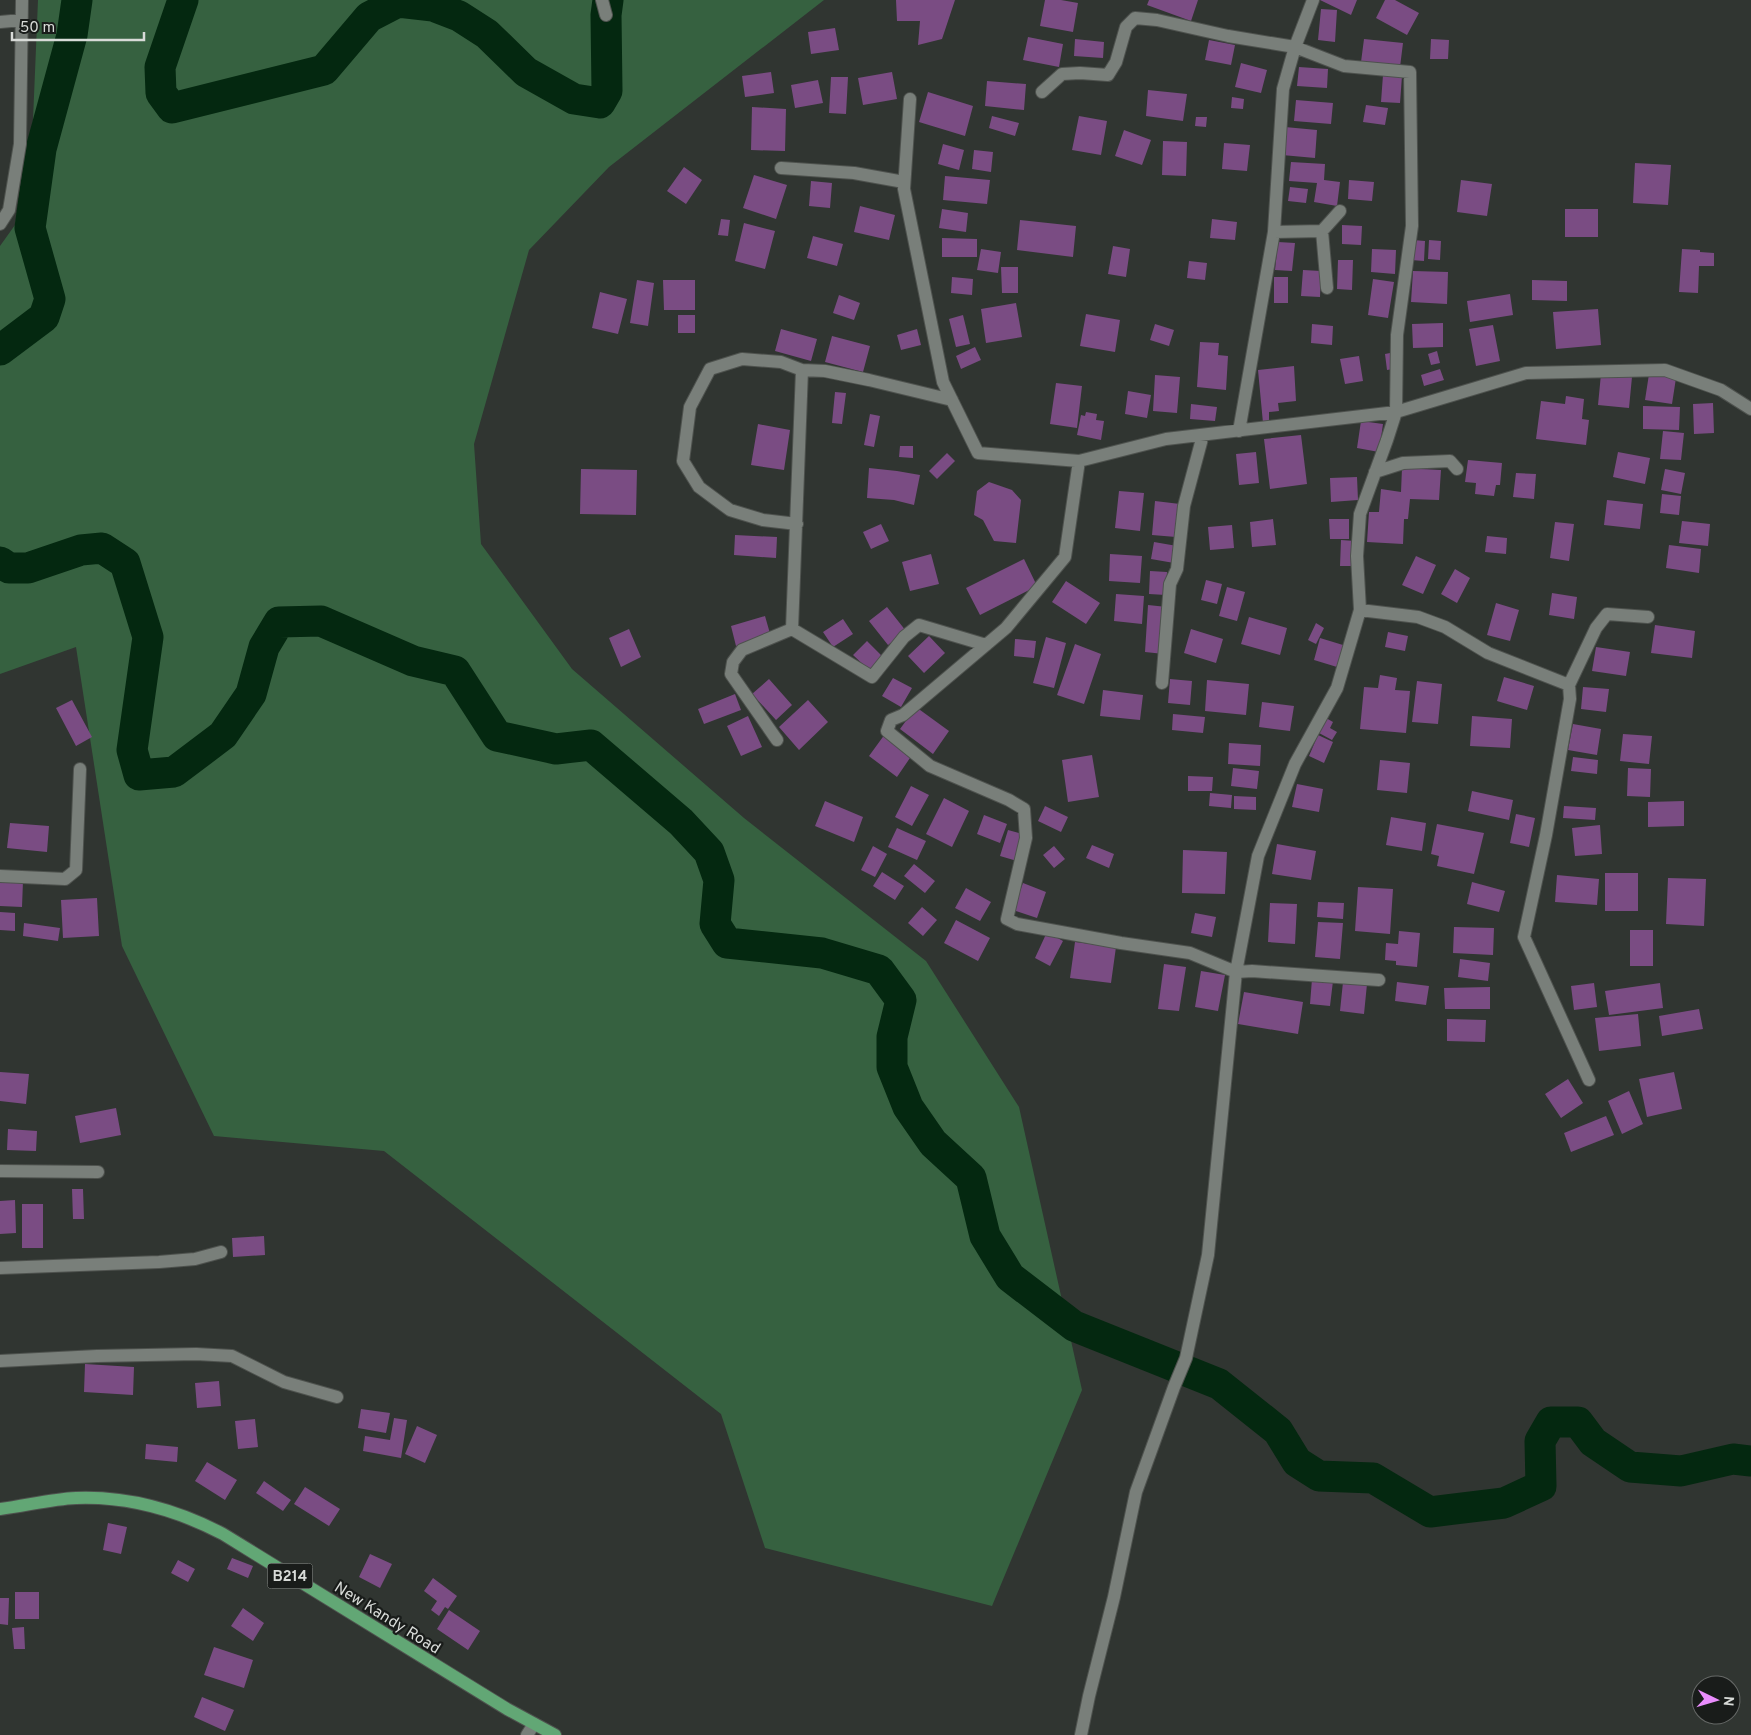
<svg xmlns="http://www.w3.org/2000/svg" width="1751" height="1735" font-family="Overpass,sans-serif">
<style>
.green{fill:#366140}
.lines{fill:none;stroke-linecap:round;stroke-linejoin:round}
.river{stroke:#042810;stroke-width:31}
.building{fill:#7a4c83}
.street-casing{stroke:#4e524e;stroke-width:14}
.primary-casing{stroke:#4e524e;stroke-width:14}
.street{stroke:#797f7a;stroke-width:12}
.primary{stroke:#62a775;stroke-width:12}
.labels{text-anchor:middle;stroke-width:4.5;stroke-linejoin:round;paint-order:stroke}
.shield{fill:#191c1a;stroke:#9fa29f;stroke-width:1}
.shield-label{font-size:15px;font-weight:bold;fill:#d8dbd8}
.street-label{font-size:16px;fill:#d8dbd8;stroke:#191c1a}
</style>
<rect width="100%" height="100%" fill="#303531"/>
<path class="green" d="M38,0H824L609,167L529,250L474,444L481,544L572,669L744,818L926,961L1019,1107L1082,1390L992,1606L765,1548L721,1414L384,1151L214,1136L122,946L76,647L0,674V246L15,225L33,120Z"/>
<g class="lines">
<path class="river" d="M183,0L160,67L161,93L172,108L324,70L369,17L398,2L433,6L459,16L487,34L526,72L574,99L600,103L607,91L606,15L608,0
M0,350L44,317L50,299L30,228L41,149L72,35L77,0
M0,562L9,568H28L81,550L102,548L125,563L148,637L132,750L139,775L174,772L223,735L251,694L264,647L279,622L321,621L413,661L455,671L497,736L556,749L591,745L681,822L709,852L719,880L715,924L727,943L822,953L879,970L901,1000L892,1037V1067L908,1107L933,1143L971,1178L985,1236L1010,1277L1074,1326L1219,1384L1278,1431L1297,1462L1319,1476L1373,1478L1430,1512L1504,1503L1541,1486L1540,1441L1551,1422H1578L1593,1442L1630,1467L1681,1471L1733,1459L1751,1461"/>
</g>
<path class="building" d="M896,0H955L942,39L918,45L920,21H897Z
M1045,0H1061L1078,3L1073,32L1040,26Z
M1149,0H1198L1191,21L1147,5Z
M1320,0H1357L1351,15Z
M1385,0H1395L1419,13L1407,35L1376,18Z
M1321,9L1337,10L1335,42L1318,40Z
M835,28L839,50L811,54L808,32Z
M1028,37L1063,44L1059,67L1023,60Z
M1075,39L1104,42L1103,58L1074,56Z
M1364,39L1403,43L1400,67L1361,62Z
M1431,39L1449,40L1448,59H1430Z
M1209,40L1235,45L1231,65L1205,60Z
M1241,63L1267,70L1261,93L1235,87Z
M1299,67L1328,69L1327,88L1297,86Z
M771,72L774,93L745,97L742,76Z
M892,72L897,99L863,105L858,78Z
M1383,75L1402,76L1400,103L1381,102Z
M831,77H848L846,114L829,113Z
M818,80L823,103L795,108L791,85Z
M987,81L1026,84L1024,110L985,106Z
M1148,90L1187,94L1183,121L1146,116Z
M928,92L973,106L965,136L919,122Z
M1232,97L1244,99L1243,109L1231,108Z
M1296,100L1333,103L1331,124L1294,121Z
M1366,105L1388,108L1385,125L1363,122Z
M752,107L786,109L785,151L751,150Z
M992,116L1019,123L1015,136L989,128Z
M1079,116L1107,121L1101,155L1072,150Z
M1196,117H1207L1206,127L1195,126Z
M1285,127L1317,130L1315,158L1282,155Z
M1124,130L1151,140L1142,165L1115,156Z
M1163,141L1187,142L1186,176L1162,175Z
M1224,143L1250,145L1247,171L1222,169Z
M943,144L964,150L959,170L938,164Z
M974,150L993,152L991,172L972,169Z
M1291,162L1325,164L1324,180L1340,182L1337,206L1314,202L1317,183L1289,181Z
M1635,163L1671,165L1668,205L1633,203Z
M684,167L702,180L686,204L667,191Z
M754,175L787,185L776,219L743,208Z
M945,176L990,180L987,204L943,200Z
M1349,180L1374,182L1372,201L1348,199Z
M1461,180L1492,184L1487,216L1457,212Z
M811,181L832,183L830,208L809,206Z
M1290,187L1308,189L1306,203L1288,201Z
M860,206L895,215L889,240L854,232Z
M942,209L968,213L966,232L939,228Z
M1565,209H1598V237H1565Z
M721,219L730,220L728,236L718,235Z
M1212,219L1237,222L1235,240L1210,238Z
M1020,220L1076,226L1073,257L1017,250Z
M744,223L775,231L765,269L735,261Z
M1342,225L1362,226L1361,245L1342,244Z
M813,236L843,244L837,266L807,258Z
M942,238L977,239V257H942Z
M1413,240L1425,241L1424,261L1411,260Z
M1429,240L1441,241L1440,260L1428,259Z
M1278,242L1295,243L1292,271L1275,270Z
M1113,246L1130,249L1126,277L1108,274Z
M981,249L1001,252L998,273L977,270Z
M1372,249L1396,250L1395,274L1371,272Z
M1682,249L1700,250V252L1714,253V266H1699L1698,293L1679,292Z
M1338,260H1353L1352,290L1337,289Z
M1189,261L1207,263L1205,280L1187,278Z
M1001,267H1018V293H1002Z
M1303,270L1321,271L1320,297L1301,296Z
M1413,271L1448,272L1447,304L1411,302Z
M952,277L973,279L972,295L951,293Z
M1274,277H1288V303H1274Z
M1373,279L1394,282L1388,318L1368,315Z
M637,280L654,283L648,326L630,323Z
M663,280H695V310H664Z
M1532,280L1567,281V301L1532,300Z
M600,292L627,299L618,334L592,328Z
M1510,294L1513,315L1470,322L1467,301Z
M839,295L860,303L854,320L833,313Z
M1016,303L1022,337L986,343L981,309Z
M1598,309L1601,345L1556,349L1553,312Z
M1086,314L1120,320L1115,352L1080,346Z
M678,315H695V333H678Z
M963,315L970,344L956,347L949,319Z
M1443,323V347L1413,348L1412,324Z
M1155,324L1174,330L1169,346L1150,340Z
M1312,324L1333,326L1332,345L1311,343Z
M1493,325L1500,361L1476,366L1469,329Z
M781,329L817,339L811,361L775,351Z
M917,329L921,345L901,350L897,335Z
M832,336L870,346L863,372L825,362Z
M1200,342L1219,343L1218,355L1228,356L1226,390L1197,387Z
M975,347L981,360L961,369L956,356Z
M1437,351L1440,363L1431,365L1428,354Z
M1390,353L1393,369L1387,370L1385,354Z
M1359,356L1363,381L1345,384L1340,359Z
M1294,366L1296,401L1278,403L1279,411L1269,412V422L1263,423L1258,370Z
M1440,369L1444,380L1424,386L1421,375Z
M1601,374L1632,377L1629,408L1598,405Z
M1649,374L1676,378L1672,404L1645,400Z
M1155,375L1180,377L1177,413L1153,411Z
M1056,383L1082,386L1077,428L1050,424Z
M1128,391L1151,395L1147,418L1125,414Z
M835,392L846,393L842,424L832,423Z
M1566,396L1584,399L1582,419L1589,420L1586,445L1536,439L1541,401L1565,404Z
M1713,403L1714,433L1694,434L1693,404Z
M1191,404L1217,407L1215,421L1190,419Z
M1643,406L1680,407L1679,430L1643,429Z
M1086,412L1097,414L1096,420L1104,421L1101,440L1077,435L1081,415L1085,416Z
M870,414L880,416L874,447L864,445Z
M1361,421L1383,424L1379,452L1357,448Z
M758,424L790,430L784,470L751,465Z
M1663,431L1684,433L1681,460L1660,459Z
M1301,435L1307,484L1270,489L1264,439Z
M900,446H913V458L899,457Z
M1256,452L1259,483L1239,485L1236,454Z
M1618,452L1650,458L1645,484L1613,477Z
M947,453L955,461L937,479L929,471Z
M1468,460L1502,463L1500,485H1496L1494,496L1475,494L1476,483L1465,482Z
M869,468L897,471L920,475L914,505L894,500L867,498Z
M1402,468L1441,470L1439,500L1410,499L1408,519H1404L1403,544L1367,542L1369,512H1379L1381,489L1401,492Z
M581,469L637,470L636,515L580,514Z
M1665,469L1685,473L1681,494L1661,490Z
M1516,473L1536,474L1534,499L1513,497Z
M1357,477L1358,500L1331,502L1330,478Z
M989,482L1012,490L1021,500L1016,543L994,541L983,520L974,515L977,491Z
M1119,491L1144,493L1140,531L1115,528Z
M1662,494L1681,496L1679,515L1660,513Z
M1607,500L1643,504L1640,529L1604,525Z
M1155,501L1180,504L1176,537L1152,535Z
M1273,519L1276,545L1252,547L1250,522Z
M1329,519H1349V539H1330Z
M1682,521L1710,524L1708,546L1679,543Z
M1555,522L1574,524L1569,561L1550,558Z
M881,524L889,541L871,549L863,532Z
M1232,525L1234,548L1210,550L1208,527Z
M735,535L777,537L776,558L734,555Z
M1487,536L1507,538L1506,554L1485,552Z
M1341,540L1355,541V566H1340Z
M1154,542L1177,546L1174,563L1151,559Z
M1669,545L1701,549L1699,573L1666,568Z
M931,554L939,584L910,591L902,562Z
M1110,554L1142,556L1140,583L1109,581Z
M1416,556L1436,565L1423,594L1402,585Z
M1024,559L1037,586L980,615L966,588Z
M1455,569L1470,578L1457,603L1441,594Z
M1150,571L1167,572L1166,595L1149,594Z
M1206,580L1222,584L1217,604L1201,600Z
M1066,581L1100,603L1086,624L1052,602Z
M1227,587L1245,592L1237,621L1219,616Z
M1552,593L1577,597L1574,619L1549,615Z
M1116,594L1144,596L1142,624L1114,621Z
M1496,603L1519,610L1510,641L1487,635Z
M1148,605L1167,607L1164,654L1145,652Z
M887,607L906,631L888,645L869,621Z
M765,616L771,637L736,646L731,626Z
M1249,617L1287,628L1280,655L1241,644Z
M843,619L853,634L833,647L823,632Z
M1316,623L1324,628L1316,644L1308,640Z
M1655,625L1695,631L1692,658L1651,653Z
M629,629L641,657L621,667L609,638Z
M1191,629L1223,639L1216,663L1184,653Z
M1388,632L1408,636L1405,651L1385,647Z
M929,636L945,653L924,673L908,656Z
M1046,637L1066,643L1054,688L1033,683Z
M1320,638L1343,645L1337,667L1314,660Z
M1015,639L1036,641L1034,658L1014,656Z
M867,641L882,656L869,670L853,655Z
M1075,644L1101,654L1084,704L1057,695Z
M1596,647L1630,652L1626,676L1592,671Z
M1380,675L1397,678L1395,690L1410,691L1406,733L1360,729L1364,687L1378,688Z
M1504,677L1534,686L1527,710L1497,701Z
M893,678L912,688L901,707L882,696Z
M769,679L792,705L776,720L752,694Z
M1170,679L1192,681L1190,705L1168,703Z
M1207,680L1249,684L1246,715L1205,711Z
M1417,681L1442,684L1438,724L1412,722Z
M1583,687L1609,689L1606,712L1581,709Z
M1103,690L1143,695L1140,720L1100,716Z
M735,694L741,710L704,724L698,709Z
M72,700L92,737L76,746L56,708Z
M808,700L828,722L799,750L779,727Z
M1262,702L1294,706L1290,731L1259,727Z
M916,707L949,731L933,754L900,729Z
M1173,714L1205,717L1203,733L1172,730Z
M748,716L762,747L741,756L727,726Z
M1472,716L1512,719L1510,748L1470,746Z
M1326,718L1333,722L1330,728L1337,732L1332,740L1319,733Z
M1573,724L1601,729L1597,755L1568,750Z
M885,734L912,755L897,777L869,756Z
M1623,734L1652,736L1649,764L1620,761Z
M1318,735L1333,742L1324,763L1309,756Z
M1229,743L1261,745L1260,766L1228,764Z
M1092,755L1099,797L1068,802L1062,760Z
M1573,757L1598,760L1597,774L1571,771Z
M1380,760L1410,763L1407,793L1377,790Z
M1233,768L1259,771L1257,789L1231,786Z
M1628,768L1651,769L1650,797L1627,796Z
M1188,776L1213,777L1212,791H1188Z
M1297,784L1323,789L1319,812L1292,807Z
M911,786L929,795L912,826L895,817Z
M1472,791L1513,800L1509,820L1468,811Z
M1210,793L1232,795L1231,808L1209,806Z
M1234,796L1256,797V810L1234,809Z
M944,798L969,811L952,847L926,834Z
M825,801L863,817L854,842L815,826Z
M1684,801V826L1648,827V802Z
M1045,806L1068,817L1061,832L1038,821Z
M1564,806L1596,808L1595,820L1563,818Z
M1516,814L1535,818L1529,847L1510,843Z
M984,815L1007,824L1000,843L977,834Z
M1391,817L1426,823L1422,851L1386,845Z
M10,823L49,826L47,852L7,848Z
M1437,824L1484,833L1474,874L1437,866L1439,856L1431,854Z
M1600,825L1602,854L1575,856L1572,828Z
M897,828L926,841L917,860L888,847Z
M1008,830L1019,833L1022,843L1017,861L1000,856Z
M1277,844L1316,851L1311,880L1272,874Z
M1092,845L1114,854L1109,868L1086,858Z
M873,846L887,854L875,877L861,870Z
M1054,846L1065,859L1054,868L1043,855Z
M1183,850L1227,852L1225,894L1182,893Z
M914,864L935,881L925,893L904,876Z
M882,872L904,886L895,900L873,886Z
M1605,873H1638V911H1605Z
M1557,875L1599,879L1597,905L1555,902Z
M1668,878L1706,879L1704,926L1666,924Z
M0,881H23L22,907L0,906Z
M1472,882L1505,891L1499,912L1467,904Z
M1023,883L1046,892L1037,918L1013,910Z
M1358,887L1393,889L1390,934L1355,931Z
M966,888L991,902L980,921L955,908Z
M97,898L99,936L63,938L61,900Z
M1318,902L1344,903L1343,919L1317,917Z
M1270,903L1297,904L1295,944L1268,942Z
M922,907L937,920L923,936L908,923Z
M0,912L15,913V931L0,930Z
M1195,913L1216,917L1212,937L1191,933Z
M956,920L990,938L978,961L944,943Z
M1318,922L1343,923L1340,959L1315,957Z
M24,923L60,928L58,941L23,936Z
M1454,927L1494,928L1493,955L1453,953Z
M1630,930H1653V966H1630Z
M1399,931L1420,933L1417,967L1396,965V961L1385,960L1386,943L1398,944Z
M1047,932L1063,941L1050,966L1035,958Z
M1075,942L1116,947L1111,983L1070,978Z
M1460,959L1490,963L1488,981L1458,977Z
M1164,964L1186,967L1179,1011L1158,1009Z
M1201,971L1225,975L1218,1011L1195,1007Z
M1312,979L1333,981L1330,1006L1310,1004Z
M1343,982L1367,984L1364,1014L1340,1011Z
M1397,982L1429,986L1426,1005L1395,1001Z
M1594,983L1597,1007L1574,1010L1571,986Z
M1660,983L1663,1008L1609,1015L1605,991Z
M1490,987V1009H1445L1444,988Z
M1244,992L1303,1002L1298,1034L1238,1024Z
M1699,1009L1703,1029L1662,1036L1659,1016Z
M1638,1014L1641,1046L1599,1051L1595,1018Z
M1447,1019L1486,1020L1485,1042L1447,1041Z
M0,1072L29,1074L26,1104L0,1101Z
M1674,1072L1682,1109L1647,1117L1639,1079Z
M1568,1079L1583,1103L1561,1118L1545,1094Z
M1629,1091L1643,1124L1622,1134L1608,1101Z
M116,1108L121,1135L80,1143L75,1116Z
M1606,1116L1614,1135L1571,1152L1564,1133Z
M8,1129L37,1131L36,1151L7,1150Z
M72,1189H83L84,1219H73Z
M15,1200L16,1233L0,1234V1201Z
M22,1204H43V1248H22Z
M264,1236L265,1255L233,1257L232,1238Z
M85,1364L134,1367L133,1395L84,1392Z
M219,1381L221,1406L197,1408L195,1383Z
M361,1409L390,1413L386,1433L358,1428Z
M394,1418L407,1420L401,1458L363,1451L365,1436L390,1440Z
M255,1419L258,1447L238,1449L235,1421Z
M417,1426L437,1435L425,1463L405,1454Z
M146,1444L178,1447L177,1462L145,1459Z
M207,1462L237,1480L225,1500L195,1481Z
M264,1481L291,1500L283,1511L256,1493Z
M305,1487L340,1509L329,1526L294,1504Z
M108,1523L127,1527L121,1554L103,1550Z
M370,1554L392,1564L380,1588L359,1577Z
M232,1558L253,1566L248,1578L227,1569Z
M178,1560L195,1569L188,1582L171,1573Z
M433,1578L457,1596L448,1609L445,1607L439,1616L431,1610L437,1601L424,1591Z
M15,1592H39V1619H15Z
M0,1598H9L8,1625L0,1624Z
M243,1608L264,1623L253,1641L231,1626Z
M449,1610L480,1631L468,1650L437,1629Z
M24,1627L25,1649H14L12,1628Z
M214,1647L253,1660L244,1688L204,1675Z
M202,1697L234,1710L225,1731L194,1717Z"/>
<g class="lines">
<g class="street-casing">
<path id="street" d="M602,0L606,15
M0,22L22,20
M1042,92L1062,74L1080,73L1108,75L1116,62L1126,27L1135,18L1157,20L1228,36L1295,47L1283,89L1274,232L1239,431
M910,99L904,189L943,382L978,453L1079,461L1166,439L1396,412L1397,335L1412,226L1410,72L1344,66L1295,47L1313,0
M781,168L854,173L904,182
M0,224L9,210L20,144L22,0
M1322,231L1327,288
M1274,232L1322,231L1340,211
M1079,461L1065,557L1006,628L903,715L891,720L887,731L930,766L1009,800L1024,809L1026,838L1007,919L1017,924L1121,943L1190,953L1236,972L1252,971L1379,980
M1375,472L1403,463L1450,461L1457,469
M797,524L763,520L730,510L699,487L683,461L690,407L710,369L742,359L781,362L802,370L825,371L869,380L952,400
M1360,610L1418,617L1445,627L1488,653L1569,685L1570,699L1546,835L1524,937L1589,1080
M792,629L802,370
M792,629L872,677L904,637L919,625L986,645
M1162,683L1170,584L1177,569L1184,506L1203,435
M1569,685L1596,628L1607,614L1648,617
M777,740L731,674L733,662L742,650L792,629
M0,876L65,879L76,870L80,769
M0,1171L98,1172
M0,1268L159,1262L195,1259L221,1252
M0,1361L97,1356L196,1354L232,1356L284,1382L337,1397
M527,1735L534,1724
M1081,1735L1089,1696L1114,1597L1136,1492L1174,1387L1186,1358L1208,1255L1236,972L1258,856L1295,764L1337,688L1360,610L1357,556L1360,514L1387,440L1396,412L1526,373L1665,370L1721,390L1751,409"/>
</g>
<g class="primary-casing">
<path id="primary" d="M0,1509C25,1506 51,1499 76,1498C128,1496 177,1510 223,1534L507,1709L555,1735"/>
</g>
<use href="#street" class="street"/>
<use href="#primary" class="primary"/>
</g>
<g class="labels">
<rect class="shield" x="267.5" y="1563.5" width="45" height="25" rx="4"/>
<g class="shield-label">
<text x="290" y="1581">B214</text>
</g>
<g class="street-label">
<text transform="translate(388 1617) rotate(32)" y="6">New Kandy Road</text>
</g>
</g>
<g transform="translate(1716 1700) rotate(95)"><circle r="24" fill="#191c1a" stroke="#656866"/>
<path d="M0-4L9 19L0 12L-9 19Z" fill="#ea8dfd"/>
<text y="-8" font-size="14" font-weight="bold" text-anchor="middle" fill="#d8dbd8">N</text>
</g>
<path d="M12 32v8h132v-8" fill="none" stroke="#d8dbd8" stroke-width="2.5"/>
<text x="20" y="32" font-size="15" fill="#d8dbd8" stroke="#191c1a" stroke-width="4" paint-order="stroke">50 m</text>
</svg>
